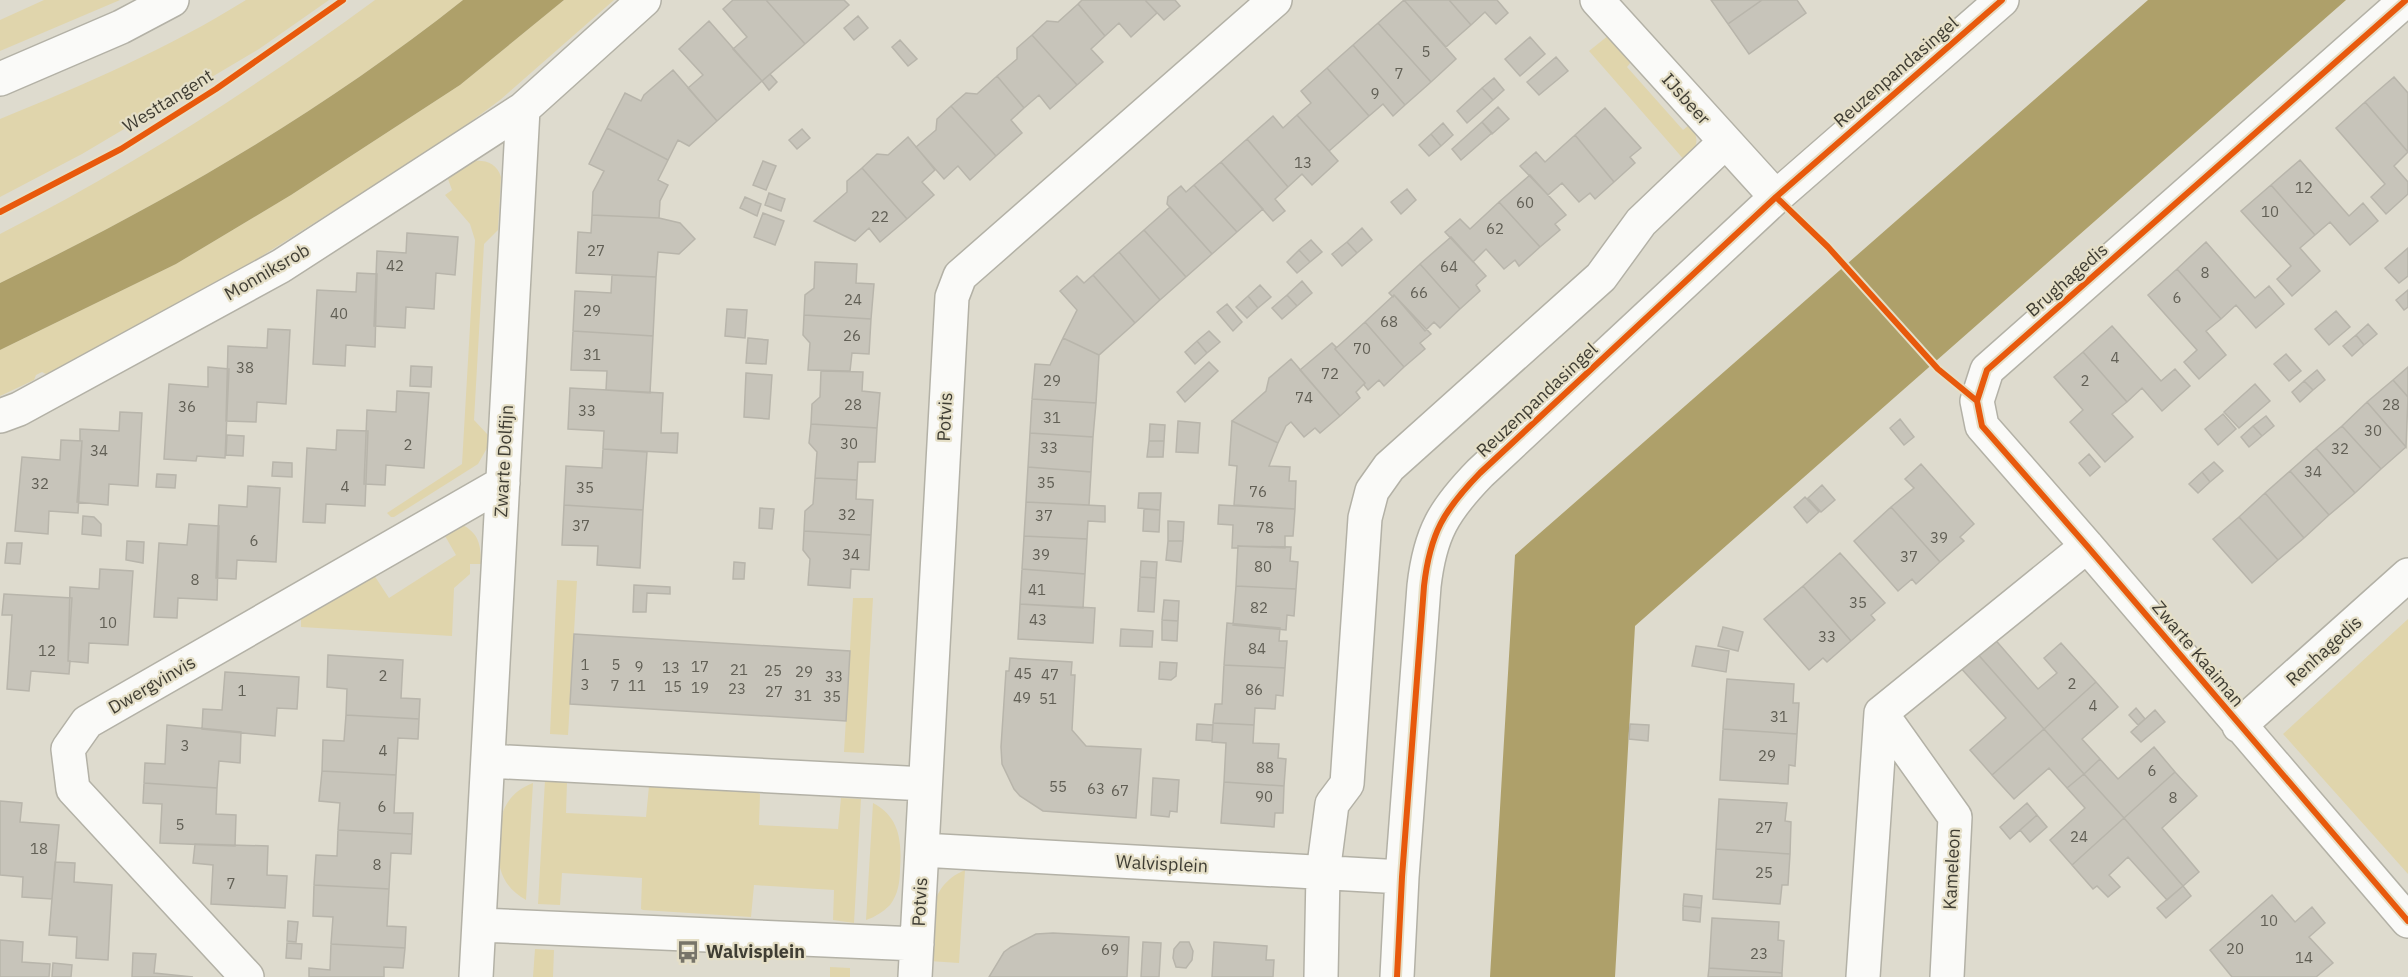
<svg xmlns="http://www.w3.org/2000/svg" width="2408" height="977" font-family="'IBM Plex Sans',sans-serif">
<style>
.green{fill:#e0d5ac}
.water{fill:#aea06a}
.building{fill:#c7c4ba;stroke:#b8b5ab;stroke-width:1.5}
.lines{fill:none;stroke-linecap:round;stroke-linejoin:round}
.minor-casing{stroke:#b3b1a6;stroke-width:36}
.secondary-casing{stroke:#b3b1a6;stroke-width:36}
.minor{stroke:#fafaf8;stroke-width:33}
.secondary{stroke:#fafaf8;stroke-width:33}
.cycleway-casing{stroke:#e5dfc7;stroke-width:10}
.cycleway{stroke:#e8590c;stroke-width:6}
.labels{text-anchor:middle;stroke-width:4.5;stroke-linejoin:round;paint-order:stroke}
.number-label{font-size:15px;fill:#615f55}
.street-label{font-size:18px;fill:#3f3d33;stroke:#e5dfc7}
.poi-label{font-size:18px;font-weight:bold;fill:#3f3d33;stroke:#e5dfc7;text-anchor:start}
</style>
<rect width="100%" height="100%" fill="#dedbce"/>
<path class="green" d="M44,0H120L0,51V20Z
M246,0H329L259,49L82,154L0,197V119C84,85 169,48 246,0Z
M375,0H463C318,115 166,202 0,283V234C132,167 256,87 375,0Z
M564,0H614L500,100L446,140L222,281L105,346L46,374L42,372L36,375L34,380L0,396V350L176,264L291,195L460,85Z
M1609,35L1632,61L1627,67L1683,130L1689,125C1702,139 1696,149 1686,162L1589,51Z
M474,161C487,160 497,164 501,177L498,230L484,244L474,420L488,435L487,448L478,464L394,517H391L387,513L462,464L475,240L470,224L445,195L452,190L448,179Z
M461,524C479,533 481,545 481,564H470V574L454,588L452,636L301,627V616L372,572L389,598L456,555L441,529Z
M557,580L577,581L568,735L550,734Z
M853,598H873L864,753L844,752Z
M2408,619V874L2283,734Z
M545,780L567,782L566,813L646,817L649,786L758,793L760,794L759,825L838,829L841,798L861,799L854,923L833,920L834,890L754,885L751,917L643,910L641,909L642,878L562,873L560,905L538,904Z
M533,783L526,900C501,886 497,866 498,839C499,813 507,793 533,783Z
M873,803C900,817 902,842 900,869C900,881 898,895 890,905C883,912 875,917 866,920Z
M965,870L959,963L929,961C932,925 925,887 965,870Z
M535,949L554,950L553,977H533Z
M830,967L850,968V977H830Z"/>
<path class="water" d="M463,0H564L460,85L291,195L176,264L0,350V283C166,202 318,115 463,0Z
M2148,0H2346L1635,626L1615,977H1490L1515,555Z"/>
<path class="building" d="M733,0H766L805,44L762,81L733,49L747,37L723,9Z
M766,0H844L849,5L805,44Z
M1082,0H1145L1157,13L1131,37L1119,23L1105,36L1078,4Z
M1145,0H1175L1180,6L1164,20Z
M1404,0H1449L1471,25L1446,47Z
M1404,0L1456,59L1431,82L1378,23Z
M1449,0H1497L1508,13L1496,24L1485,12L1471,25Z
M1711,0H1762L1728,24Z
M1762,0H1797L1806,13L1749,54L1728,24Z
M1078,4L1105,36L1091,49L1103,62L1077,85L1032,35L1047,21L1058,22Z
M858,16L868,28L854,40L844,28Z
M709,21L762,81L717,121L688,88L703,75L679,49Z
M1378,23L1431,82L1405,105L1353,45Z
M1032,35L1077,85L1050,109L1039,95L1024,108L997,76L1017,59V48Z
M1530,37L1545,54L1520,76L1505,59Z
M900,40L917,59L908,66L892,47Z
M1353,45L1405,105L1393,116L1383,104L1369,116L1327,68Z
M1556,57L1568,71L1539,95L1527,82Z
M1327,68L1369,116L1329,151L1297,115L1311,103L1301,91Z
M673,70L717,121L689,146L678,140L668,160L607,128L625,93L641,101L644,95Z
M770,74L777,82L769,90L762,81Z
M997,76L1024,108L1011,120L1022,133L996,156L951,106L966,93L977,94Z
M2394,77L2408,93V152L2365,102Z
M1494,78L1504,90L1493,100L1482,88Z
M1482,88L1493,100L1467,123L1457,111Z
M2365,102L2408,152L2394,166L2408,182V194L2386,214L2371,197L2385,184L2336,128Z
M951,106L996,156L970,180L958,166L944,179L916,147L936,130L937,119Z
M1498,107L1509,119L1492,134L1482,122Z
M1605,108L1641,148L1630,157L1635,163L1614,182L1575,135Z
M1297,115L1338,161L1312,185L1302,174L1288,187L1247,139L1273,116L1283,128Z
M1482,122L1492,133L1461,160L1452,149Z
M1443,123L1453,135L1441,146L1431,134Z
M607,128L668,160L658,180L668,185L660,201L659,218L592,215L593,192L604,171L589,164Z
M802,129L810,138L797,149L789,140Z
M1431,134L1441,146L1429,156L1419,145Z
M1575,135L1614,182L1595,199L1590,193L1579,202L1562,183L1548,195L1520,166L1536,152L1545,162Z
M908,137L935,170L922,182L934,195L907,219L862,168L877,154L888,155Z
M1247,139L1288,187L1275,199L1285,211L1273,221L1221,162Z
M2300,160L2349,216L2363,203L2378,221L2350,245L2330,222L2315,235L2271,185Z
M763,161L776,166L766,190L753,185Z
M1221,162L1263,209L1237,232L1194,185Z
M862,168L907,219L880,242L869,228L855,241L814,221L847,192V181Z
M1530,175L1566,215L1555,224L1560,230L1540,247L1499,202Z
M1194,185L1237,232L1212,254L1167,204L1168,197L1181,186L1186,192Z
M2271,185L2315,235L2300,248L2320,271L2292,296L2277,279L2291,266L2241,211Z
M1407,189L1416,200L1401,214L1391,202Z
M769,193L785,199L781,211L765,205Z
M745,197L761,204L757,216L740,208Z
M1499,202L1540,247L1519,266L1515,260L1504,269L1486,249L1473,262L1445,232L1460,219L1470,229Z
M1170,207L1212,254L1186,277L1144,230Z
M763,213L784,221L775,245L754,237Z
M592,215L659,218L680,223L695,239L679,254L658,252L656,277L576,273L578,232L591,233Z
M1362,228L1372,240L1357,253L1347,242Z
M1144,230L1186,277L1160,300L1119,252Z
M407,233L458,237L455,275L436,273L434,309L406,307L405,328L374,326L377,251L406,253Z
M1451,237L1486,276L1476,285L1480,291L1460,309L1420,264Z
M1311,240L1322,252L1310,262L1299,250Z
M1347,242L1357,253L1342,266L1332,254Z
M2206,242L2255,298L2269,286L2284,304L2256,328L2236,305L2221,319L2177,269Z
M2408,248V276L2399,283L2385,268Z
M1299,250L1310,262L1297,273L1287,262Z
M1119,252L1160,300L1135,323L1093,275Z
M815,262L857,264L856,283L874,284L871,319L804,315L805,295L814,288Z
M1420,264L1460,309L1440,328L1434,322L1425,331L1394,295L1393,297L1389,293Z
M2177,269L2221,319L2206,331L2226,355L2199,379L2184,362L2197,350L2148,295Z
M357,273L377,274L375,347L346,345L345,366L313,364L317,290L356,292Z
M612,275L656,277L653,336L573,331L575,291L611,293Z
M1093,275L1135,323L1099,355L1063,338L1077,310L1060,291L1077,276L1084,283Z
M1302,281L1312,293L1297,306L1287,295Z
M1260,285L1271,297L1258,308L1248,296Z
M2408,290V307L2404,310L2396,300Z
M1287,295L1297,306L1282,319L1272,308Z
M1394,295L1431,334L1420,343L1425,349L1404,367L1365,322Z
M1248,296L1258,308L1247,318L1236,307Z
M1227,304L1242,322L1233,331L1217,312Z
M727,309L747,310L745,338L725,336Z
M2336,311L2350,327L2329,345L2315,329Z
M804,315L871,319L869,354L852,353L850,371L808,370L810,343L803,335Z
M1365,322L1404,367L1384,386L1379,380L1368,390L1364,385L1365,383L1335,349Z
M2368,324L2377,334L2364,345L2356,335Z
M2112,326L2161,381L2175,369L2190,386L2162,411L2142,388L2127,402L2083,352Z
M268,329L290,330L286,404L257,402L256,422L226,421L228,346L267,348Z
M573,331L653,336L650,393L606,390L607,371L571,370Z
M1209,331L1220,342L1207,353L1197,341Z
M2356,335L2364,345L2352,356L2343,346Z
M748,338L768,340L766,364L746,363Z
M1063,338L1099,355L1096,403L1032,399L1035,364L1050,365Z
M1197,341L1207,353L1195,364L1185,352Z
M1332,343L1336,347L1335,349L1365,383L1356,392L1360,398L1340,416L1300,370Z
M2083,352L2127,402L2112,414L2133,437L2105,462L2070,422L2083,410L2054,377Z
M2286,354L2301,371L2289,381L2274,364Z
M1291,359L1340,416L1320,433L1315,428L1304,437L1291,422L1286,426L1278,443L1232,421L1266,391L1269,378Z
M1209,362L1218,371L1185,402L1177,392Z
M411,366L432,367L431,387L410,386Z
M208,367L229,369L225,458L197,456L196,461L164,459L169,384L208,387Z
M2408,367V397L2393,380Z
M2317,370L2325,380L2313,390L2304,381Z
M821,371L863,372L862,391L880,393L877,428L811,424L812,404L820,397Z
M746,373L772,375L769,419L744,417Z
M2393,380L2408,397L2406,447L2367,402Z
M2304,381L2313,390L2300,402L2292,392Z
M2255,384L2270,401L2239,428L2224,412Z
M570,388L663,393L661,433H678L677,453L603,449L604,431L568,429Z
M397,391L429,393L424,468L386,465L385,485L364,484L367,410L396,412Z
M1032,399L1096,403L1093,437L1030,433Z
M2367,402L2406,447L2381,469L2342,426Z
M120,412L142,413L138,486L109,484L108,505L77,502L82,441H80V429L119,431Z
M2223,414L2236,429L2218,445L2205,429Z
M2266,416L2274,426L2262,436L2253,426Z
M1900,419L1914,437L1904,445L1890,428Z
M1178,421L1200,423L1198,453L1176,452Z
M1232,421L1278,443L1269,466L1290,467L1289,481H1296L1295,509L1234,505L1237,466L1229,465Z
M811,424L877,428L875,462H858L857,480L815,478L817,452L809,443Z
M1150,424L1165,425L1164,441H1149Z
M2253,426L2262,436L2249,447L2241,437Z
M2342,426L2381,469L2355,493L2316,448Z
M337,430L368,431L365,506L326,504L325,523L303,522L307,448L336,450Z
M1030,433L1093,437L1091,472L1028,467Z
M227,435L244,436L243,456L226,455Z
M61,440L82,441L78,513L49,511L48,534L15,531L22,457L60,460Z
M1149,441H1164L1163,457H1147Z
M2316,448L2355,493L2329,515L2290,471Z
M603,449L647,452L643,510L564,505L566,466L602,468Z
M2089,454L2100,467L2090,476L2079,463Z
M273,462L292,463V477L272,476Z
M2214,462L2223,471L2210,482L2202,472Z
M1921,464L1974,524L1960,537L1964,541L1940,562L1891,507L1914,488L1905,479Z
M1028,467L1091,472L1089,505L1026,502Z
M2290,471L2329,515L2304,538L2265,493Z
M2202,472L2210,482L2198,493L2189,484Z
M157,474L176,475L175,488L156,487Z
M815,478L857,480L856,499L873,500L871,535L804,531L805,511L813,504Z
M1822,485L1835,500L1821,512L1808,498Z
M248,486L280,488L276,562L237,560L236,579L216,578L219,505L247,507Z
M1139,493H1161L1160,510L1138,508Z
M2265,493L2304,538L2278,560L2239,517Z
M1805,497L1819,512L1807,523L1794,507Z
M1026,502L1105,506V522L1088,521L1087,539L1024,536Z
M564,505L643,510L640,568L597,565L598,546L562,545Z
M1219,505L1295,509L1293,536H1285V548L1238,546V548H1232L1233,525L1218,524Z
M1891,507L1940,562L1916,584L1912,579L1898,591L1854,541Z
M760,508L774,509L772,529L759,528Z
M1144,509L1160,510L1159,532L1143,531Z
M83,516L94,517L101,524V536L82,534Z
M2239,517L2278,560L2252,583L2213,539Z
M1168,521L1184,522L1183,541H1168Z
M189,524L219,526L217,600L178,598L177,618L154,617L159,543L187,545Z
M804,531L871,535L869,570L851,569L850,588L808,585L810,559L803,550Z
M1024,536L1087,539L1085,574L1022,569Z
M127,541L144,542L143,563L126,560Z
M1168,541H1183L1181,562L1166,560Z
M7,543H22L20,564L5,563Z
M1238,546L1291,547L1290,561L1298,562L1296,589L1236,586Z
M1840,553L1885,603L1871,615L1875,620L1851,641L1803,586Z
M1141,561L1157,562L1156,578L1140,577Z
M734,562L745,563L744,579H733Z
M100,569L133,571L128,645L89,643L88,663L68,661L70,587L99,589Z
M1022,569L1085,574L1083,608L1020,604Z
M1140,577L1156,578L1154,612L1138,611Z
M634,585L670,587V594L647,593L646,612H633Z
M1236,586L1296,589L1294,616L1287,615L1286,630L1233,625Z
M1803,586L1851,641L1827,662L1823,658L1809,670L1764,619Z
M4,594L72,598L68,661H70L69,674L31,671L29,691L7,689L12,615H2Z
M1164,600L1179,601L1178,621L1162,620Z
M1020,604L1095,608L1093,643L1018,639Z
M1162,620L1178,621L1177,641L1162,640Z
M1227,623L1280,628L1279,641H1287L1285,668L1224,665Z
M1723,627L1743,632L1738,651L1718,646Z
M1121,629L1153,631L1152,647L1120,646Z
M574,634L850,651L846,721L570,704Z
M1992,636L2038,689L2057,673L2044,658L2061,643L2096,682L2044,729L1975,651Z
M1696,646L1729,651L1726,672L1692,666Z
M1975,651L2044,729L1992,775L1970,750L2006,718L1959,666Z
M328,655L403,660L401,698L420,699L419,719L346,715L347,689L327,687Z
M1010,658L1072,662L1071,675H1075L1072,730L1086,746L1141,749L1136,818L1043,811L1020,796L1014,789L1002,764L1001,747L1006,671H1009Z
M1160,662L1177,663L1176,676L1171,680L1159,679Z
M1224,665L1285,668L1283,696L1276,695L1275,709L1255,708L1254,725L1213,723L1215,704H1222Z
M225,672L299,677L297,709L277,708L275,736L202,729L203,709L222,710Z
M1727,679L1794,684L1793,703H1799L1797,734L1723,729Z
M2096,682L2118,707L2082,739L2100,759L2084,774L2044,729Z
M2136,708L2145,719L2138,725L2129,715Z
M2155,710L2165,722L2141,742L2131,732Z
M346,715L419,719L418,739L398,738L396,775L322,771L323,740L344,741Z
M1213,723L1254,725L1253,743L1279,744L1278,758L1286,759L1284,786L1224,782L1226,743L1212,742Z
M1197,724L1213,725L1212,741L1196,740Z
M1630,724L1649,725L1648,741L1629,739Z
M167,725L241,732L240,763L219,761L217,788L144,783L145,763L165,764Z
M1723,729L1797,734L1795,766L1789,765L1788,784L1720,780Z
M2044,729L2084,774L2067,788L2049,768L2014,799L1992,775Z
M2154,747L2175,772L2124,818L2084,774L2100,759L2118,779Z
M322,771L396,775L394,813H413L412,834L338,830L340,803L319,801Z
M2175,772L2197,796L2162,828L2199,872L2183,886L2124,818Z
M2084,774L2124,818L2072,865L2050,840L2085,808L2067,788Z
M1153,778L1179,780L1177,812L1170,811L1169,817L1151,815Z
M1224,782L1284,786L1283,813H1275L1274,827L1221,823Z
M144,783L217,788L216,814L236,815L235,846L160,843L162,804L143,803Z
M1719,799L1787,803L1785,821L1791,822L1790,854L1716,849Z
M0,801L22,803L20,822L59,825L52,899L22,897L23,877L0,875Z
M2027,803L2037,815L2010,839L2000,827Z
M2037,815L2047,827L2030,842L2020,830Z
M2124,818L2183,886L2167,900L2128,857L2109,875L2120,887L2108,897L2097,886L2093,889L2072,865Z
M338,830L412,834L411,854L391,853L389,889L314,885L316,855L337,856Z
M195,844L268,846L267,875L287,876L285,908L211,904L213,865L193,863Z
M1716,849L1790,854L1788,885H1782L1780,904L1713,899Z
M55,862L75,863L74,882L112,885L108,960L76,958L77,937L49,935Z
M314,885L389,889L387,926L406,927L405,948L331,944L333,917L313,916Z
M2183,886L2191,896L2166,918L2157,908Z
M1684,894L1702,896L1701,908L1683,906Z
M2272,895L2295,922L2312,907L2325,923L2309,937L2333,963L2316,977H2232L2210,950Z
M1683,906L1701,908L1700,922L1683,920Z
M1712,918L1779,922L1778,940L1784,941L1782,973L1709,968Z
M288,921L298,922L296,942L287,941Z
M1053,933L1129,937L1127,977H989L1004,952L1011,947L1036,934Z
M0,940L23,942L22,962L50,964L49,977H0Z
M1143,942L1161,943L1159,977H1141Z
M1180,942H1189L1193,951L1192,960L1186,968L1176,967L1173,958L1174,949Z
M1214,942L1267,946L1266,960H1274L1273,977H1212Z
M287,943L302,944L301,959L286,958Z
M331,944L405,948L403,968L384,967V977H309V968L330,970Z
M133,953L156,954L154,973L193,977H132Z
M53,963L72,965L71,977H52Z
M1709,968L1782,973V977H1708Z"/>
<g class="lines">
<g class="minor-casing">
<path id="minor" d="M1597,0L1776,197
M2406,0L1987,370L1977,401L1982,426L2087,546L2408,921
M0,416L19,409L281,266L523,109
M1881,713L1955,817L1947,977
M2239,726L2408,575
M488,761L925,784
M922,850L1402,877
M479,925L917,944
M247,977L73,789L68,749L87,722L503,483
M476,977L523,109L644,0
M915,977L952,297L960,276L1275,0
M1321,977L1323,873L1332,804L1347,784L1365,518L1372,491L1389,467L1601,277L1641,222L1725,142
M1397,977L1402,877L1424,586C1430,533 1444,510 1480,473L1776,197L2002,0
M1863,977L1881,713L2087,546"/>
</g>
<g class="secondary-casing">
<path id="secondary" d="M0,79L121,27L172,0"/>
</g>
<use href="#minor" class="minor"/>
<use href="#secondary" class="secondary"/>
<g class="cycleway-casing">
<path id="cycleway" d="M2406,0L1987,370L1977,401L1982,426L2087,546L2408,921
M1776,197L1828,247L1938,369L1977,401
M0,212L121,149L216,89L343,0
M1397,977L1402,877L1424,586C1430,533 1444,510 1480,473L1776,197L2002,0"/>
</g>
<use href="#cycleway" class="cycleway"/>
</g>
<defs>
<g id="bus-bare" transform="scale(1.8)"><path d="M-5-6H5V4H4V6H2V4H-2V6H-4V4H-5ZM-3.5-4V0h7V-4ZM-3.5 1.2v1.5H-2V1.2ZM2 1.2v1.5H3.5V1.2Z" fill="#777469" stroke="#e5dfc7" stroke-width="2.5" paint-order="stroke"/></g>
</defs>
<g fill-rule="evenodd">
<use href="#bus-bare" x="688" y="952"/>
</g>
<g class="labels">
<g class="number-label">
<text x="1426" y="57">5</text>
<text x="1399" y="79">7</text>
<text x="1375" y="99">9</text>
<text x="1303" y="168">13</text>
<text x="2304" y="193">12</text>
<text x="1525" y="208">60</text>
<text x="2270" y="217">10</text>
<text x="880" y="222">22</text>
<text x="1495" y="234">62</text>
<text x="596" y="256">27</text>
<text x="395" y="271">42</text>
<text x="1449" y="272">64</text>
<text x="2205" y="278">8</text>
<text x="1419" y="298">66</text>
<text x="2177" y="303">6</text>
<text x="853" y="305">24</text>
<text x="592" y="316">29</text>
<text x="339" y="319">40</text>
<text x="1389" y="327">68</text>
<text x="852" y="341">26</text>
<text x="1362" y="354">70</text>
<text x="592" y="360">31</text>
<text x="2115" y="363">4</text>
<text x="245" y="373">38</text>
<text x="1330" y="379">72</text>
<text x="1052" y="386">29</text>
<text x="2085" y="386">2</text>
<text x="1304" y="403">74</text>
<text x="853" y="410">28</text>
<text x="2391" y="410">28</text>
<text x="187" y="412">36</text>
<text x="587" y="416">33</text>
<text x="1052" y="423">31</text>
<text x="2373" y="436">30</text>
<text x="849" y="449">30</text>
<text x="408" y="450">2</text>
<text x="1049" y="453">33</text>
<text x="2340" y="454">32</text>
<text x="99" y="456">34</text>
<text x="2313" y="477">34</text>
<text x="1046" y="488">35</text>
<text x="40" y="489">32</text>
<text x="345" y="492">4</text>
<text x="585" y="493">35</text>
<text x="1258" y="497">76</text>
<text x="847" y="520">32</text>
<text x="1044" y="521">37</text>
<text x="581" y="531">37</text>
<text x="1265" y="533">78</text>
<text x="1939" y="543">39</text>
<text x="254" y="546">6</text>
<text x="851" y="560">34</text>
<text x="1041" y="560">39</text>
<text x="1909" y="562">37</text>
<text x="1263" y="572">80</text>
<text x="195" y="585">8</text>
<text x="1037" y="595">41</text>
<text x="1858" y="608">35</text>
<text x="1259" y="613">82</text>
<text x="1038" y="625">43</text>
<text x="108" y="628">10</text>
<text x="1827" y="642">33</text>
<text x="1257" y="654">84</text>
<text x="47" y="656">12</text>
<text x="585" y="670">1</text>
<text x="616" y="670">5</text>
<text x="639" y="672">9</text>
<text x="700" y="672">17</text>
<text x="671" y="673">13</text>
<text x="739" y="675">21</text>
<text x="773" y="676">25</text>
<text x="804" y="677">29</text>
<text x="1023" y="679">45</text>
<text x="1050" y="680">47</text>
<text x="383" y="681">2</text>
<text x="834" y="682">33</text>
<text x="2072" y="689">2</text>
<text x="585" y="690">3</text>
<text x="615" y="691">7</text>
<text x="637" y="691">11</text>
<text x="673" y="692">15</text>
<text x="700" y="693">19</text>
<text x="737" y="694">23</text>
<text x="1254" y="695">86</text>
<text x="242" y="696">1</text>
<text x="774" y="697">27</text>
<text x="803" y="701">31</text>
<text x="832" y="702">35</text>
<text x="1022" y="703">49</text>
<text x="1048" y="704">51</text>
<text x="2093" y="711">4</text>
<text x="1779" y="722">31</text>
<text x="185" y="751">3</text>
<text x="383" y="756">4</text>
<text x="1767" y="761">29</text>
<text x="1265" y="773">88</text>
<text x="2152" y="776">6</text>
<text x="1058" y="792">55</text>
<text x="1096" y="794">63</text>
<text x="1120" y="796">67</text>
<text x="1264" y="802">90</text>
<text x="2173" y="803">8</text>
<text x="382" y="812">6</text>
<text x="180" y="830">5</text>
<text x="1764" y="833">27</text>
<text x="2079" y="842">24</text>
<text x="39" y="854">18</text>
<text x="377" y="870">8</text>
<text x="1764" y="878">25</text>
<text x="231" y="889">7</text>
<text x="2269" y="926">10</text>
<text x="2235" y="954">20</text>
<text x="1110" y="955">69</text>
<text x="1759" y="959">23</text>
<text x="2304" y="963">14</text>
</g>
<g class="street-label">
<text transform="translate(1896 72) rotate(-41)" y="6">Reuzenpandasingel</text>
<text transform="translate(1686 99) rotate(48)" y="6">IJsbeer</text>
<text transform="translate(168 101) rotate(-32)" y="6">Westtangent</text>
<text transform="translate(267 272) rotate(-30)" y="6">Monniksrob</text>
<text transform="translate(2067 280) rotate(-41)" y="6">Brughagedis</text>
<text transform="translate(1537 400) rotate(-43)" y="6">Reuzenpandasingel</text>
<text transform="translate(945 417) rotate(-87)" y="6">Potvis</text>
<text transform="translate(504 461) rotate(-87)" y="6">Zwarte Dolfijn</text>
<text transform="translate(2324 651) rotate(-42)" y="6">Renhagedis</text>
<text transform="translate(2198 654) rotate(50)" y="6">Zwarte Kaaiman</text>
<text transform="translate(152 685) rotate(-30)" y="6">Dwergvinvis</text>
<text transform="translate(1162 864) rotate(3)" y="6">Walvisplein</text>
<text transform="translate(1952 869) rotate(-87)" y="6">Kameleon</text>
<text transform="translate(920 902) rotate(-87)" y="6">Potvis</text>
</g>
<g class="poi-label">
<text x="706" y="958">Walvisplein</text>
</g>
</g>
</svg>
